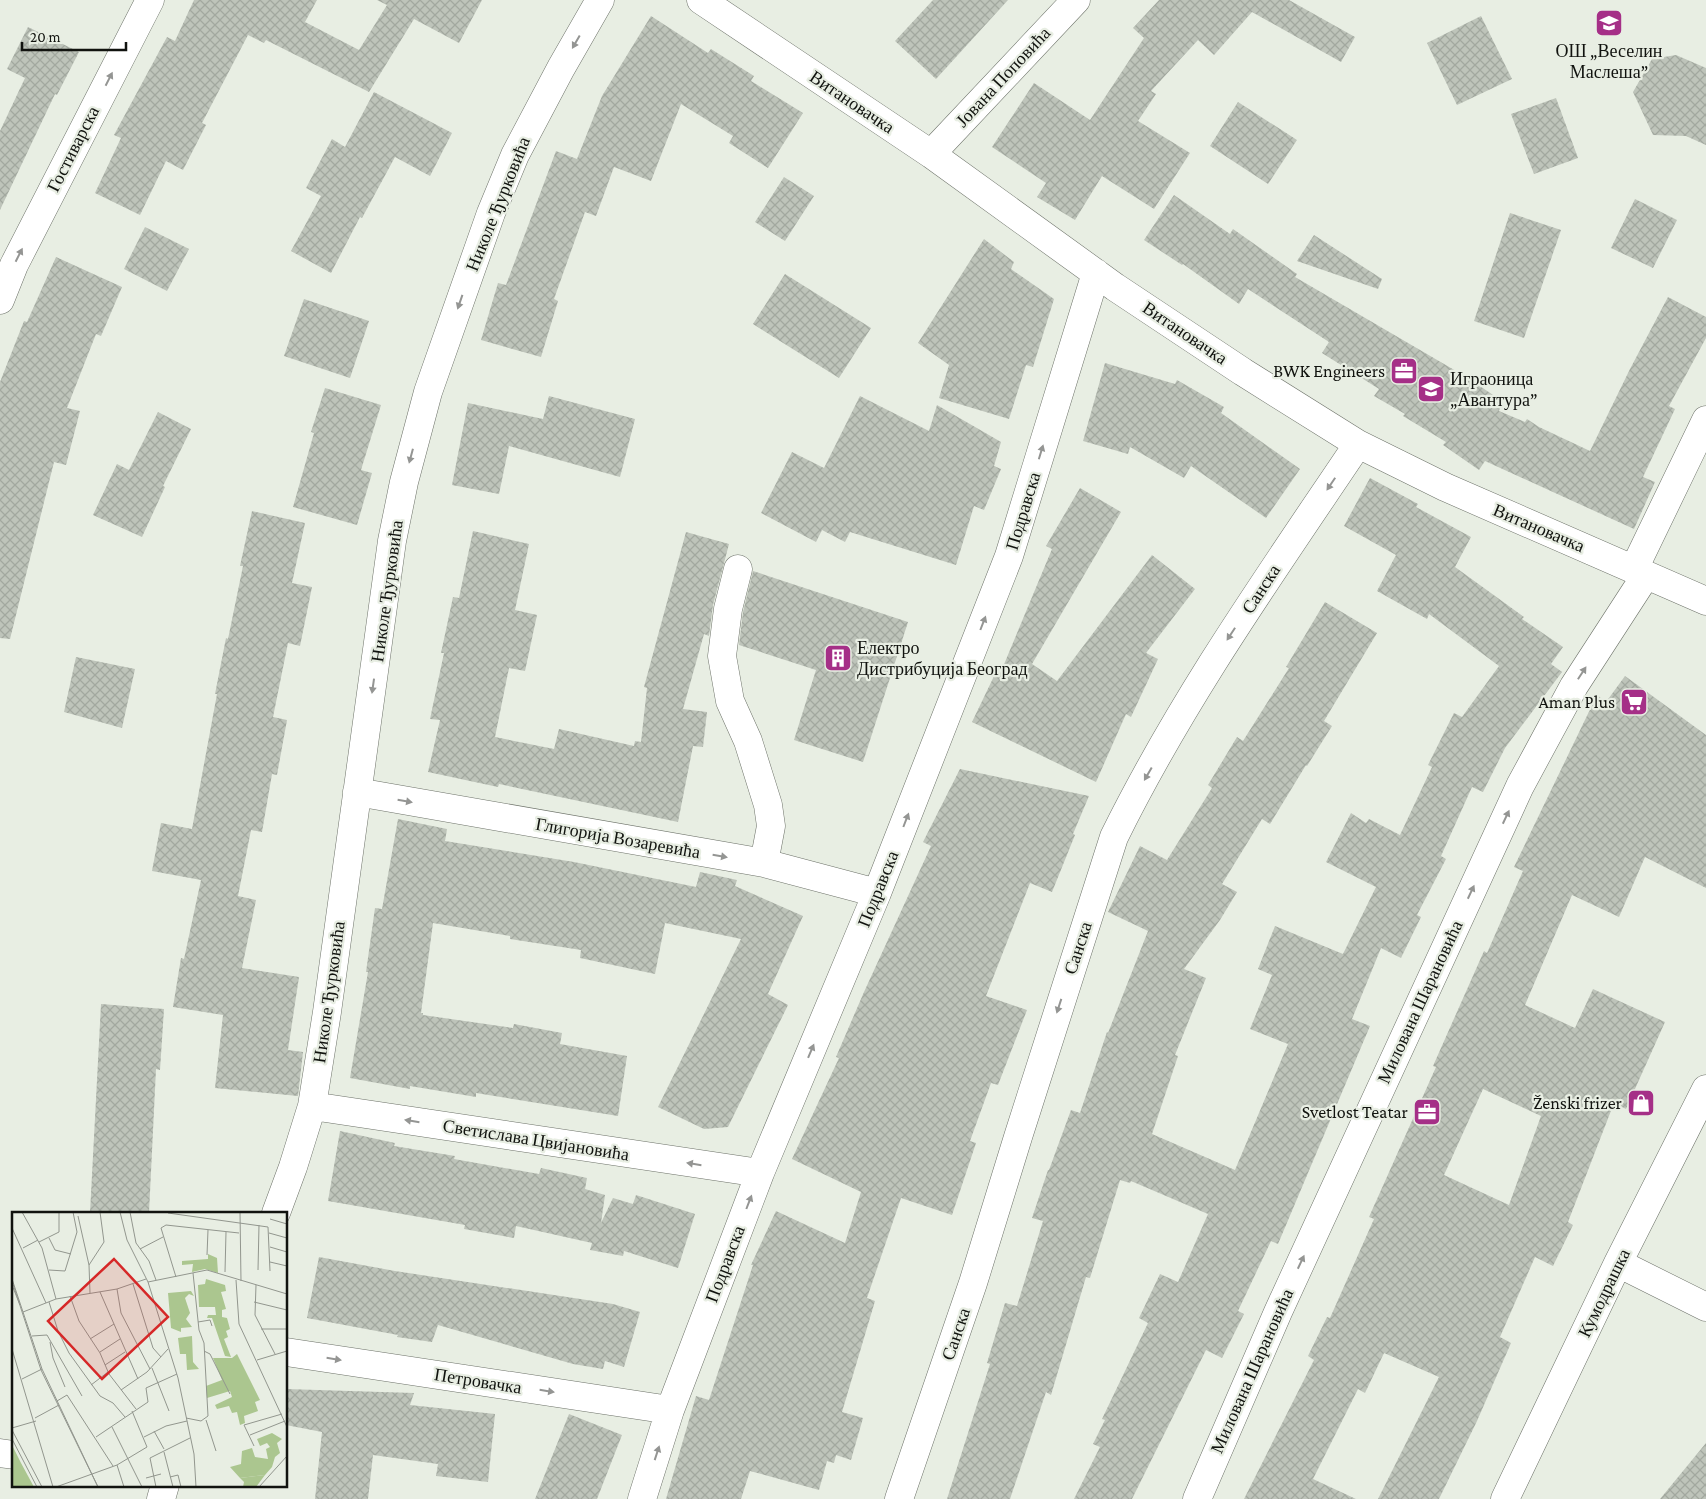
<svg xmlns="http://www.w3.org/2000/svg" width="1706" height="1499" font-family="'Crimson Pro',serif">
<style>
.building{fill:url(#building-cross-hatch);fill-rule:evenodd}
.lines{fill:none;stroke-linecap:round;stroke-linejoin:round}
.minor-casing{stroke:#6d7269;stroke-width:29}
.minor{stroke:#fff;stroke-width:28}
.oneway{fill:#949593}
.labels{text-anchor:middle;stroke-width:4.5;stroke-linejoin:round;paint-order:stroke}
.poi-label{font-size:18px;fill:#11130f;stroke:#e8eee3;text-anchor:end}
.street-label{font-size:18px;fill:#11130f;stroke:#e8eee3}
.inset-road{fill:none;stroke:#92968e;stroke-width:1}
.view{fill:#d62828;fill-opacity:0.15;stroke:#d62828;stroke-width:2.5}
.inset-edge{fill:none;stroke:#11130f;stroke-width:2.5}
</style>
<defs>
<pattern id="building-cross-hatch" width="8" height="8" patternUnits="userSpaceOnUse" patternTransform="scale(1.25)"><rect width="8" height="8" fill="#bec4ba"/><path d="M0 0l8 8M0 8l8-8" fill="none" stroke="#a2a89f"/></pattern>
</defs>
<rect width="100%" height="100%" fill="#e8eee3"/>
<path class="building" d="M194,0H317L305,22L359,50L387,5L377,0H482L459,43L414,19L369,92L266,40L264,43L248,35L202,123L206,125L183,170L166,161L140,215L95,193L121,138L114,135L167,37L175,41Z
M933,0H1008L936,79L895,41Z
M1159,0H1289L1355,37L1341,62L1252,12L1214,55L1198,40L1151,91L1156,94L1138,121L1190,153L1154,209L1102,176L1075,220L1037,197L1046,183L992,147L1034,83L1090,120L1144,38L1133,28Z
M651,16L708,53L711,49L754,76L751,81L803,113L768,168L729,143L733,136L681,104L651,181L614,167L596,216L585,212L554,299L558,301L541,357L481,340L498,283L506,285L556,151L577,159L602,96Z
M1481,16L1512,79L1457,105L1427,43Z
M28,27L79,52L57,95L55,94L0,210V131L25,78L7,69Z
M1676,55L1706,68V145L1686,136L1653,135L1633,92L1652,59Z
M374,92L452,133L430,176L395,157L362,218L360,217L331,273L291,251L321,196L306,188L332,139L345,147Z
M1556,98L1578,158L1534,174L1511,114Z
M1238,102L1297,140L1268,184L1210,146Z
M784,177L814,196L785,241L755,222Z
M1174,195L1230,234L1233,229L1297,274L1295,277L1468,378L1502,401L1499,411L1525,422L1527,419L1539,427L1590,451L1630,369L1668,297L1706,317V338L1669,406L1675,409L1643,477L1655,482L1634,529L1485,461L1479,470L1443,445L1446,442L1403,416L1405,414L1374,396L1379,389L1322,353L1329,342L1248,289L1239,304L1183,264L1182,265L1144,240Z
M1635,199L1677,220L1653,268L1611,248Z
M1510,213L1561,230L1524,338L1474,321Z
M145,227L189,249L167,291L124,269Z
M1314,235L1382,279L1378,289L1297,261Z
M984,239L1014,262L1011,269L1054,299L1033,367L1026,365L1009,419L939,398L949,365L918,343Z
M56,257L122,287L101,336L96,334L67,408L80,411L66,465L54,462L10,639L0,638V382L24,321L27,322Z
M785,274L871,328L839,378L753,324Z
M304,299L369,321L350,378L284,356Z
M1105,363L1175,384L1177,380L1224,407L1221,413L1300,469L1266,518L1191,466L1184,478L1130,447L1128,454L1083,441Z
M325,388L381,405L361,470L372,473L357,525L293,507L314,433L311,432Z
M549,396L635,419L620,477L509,446L499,494L452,485L468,403L543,419Z
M860,396L929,431L937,405L1001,442L994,466L1001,469L984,510L974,506L956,565L850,532L845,542L822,530L816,542L761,513L792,452L824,468Z
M158,412L191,429L163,486L165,487L142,537L93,515L117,464L129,470Z
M1370,478L1418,504L1416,507L1471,537L1455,567L1524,617L1522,619L1563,647L1551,664L1562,672L1505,748L1483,792L1472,787L1441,856L1446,859L1417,915L1421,917L1401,958L1381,948L1352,1019L1370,1026L1278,1244L1271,1241L1238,1311L1244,1314L1222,1358L1206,1350L1132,1499H1074L1100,1447L1093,1444L1105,1420L1102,1419L1148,1323L1139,1318L1160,1274L1178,1282L1208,1214L1131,1181L1130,1183L1120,1180L1090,1278L1086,1277L1051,1395L1046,1392L1010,1499H947L990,1364L987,1363L1005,1303L1017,1306L1043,1221L1032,1218L1048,1170H1049L1071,1110L1080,1113L1107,1032L1108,1033L1148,931L1108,912L1140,846L1167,860L1212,788L1208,785L1237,737L1243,741L1289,668L1286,667L1325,602L1377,633L1324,721L1332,726L1307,766L1306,765L1270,824L1262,819L1222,884L1237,892L1220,920L1184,969L1206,978L1175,1055L1178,1056L1152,1134L1235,1170L1288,1044L1250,1029L1272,975L1258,969L1275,926L1343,954L1376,887L1326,862L1351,813L1366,823L1369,819L1400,835L1432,767L1428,765L1454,713L1462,717L1499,666L1429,614L1427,619L1377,591L1396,555L1344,526Z
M1080,488L1121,512L1032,664L1057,681L1152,555L1195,589L1146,653L1158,659L1131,717L1126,714L1096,782L972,722L996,672L1000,674L1052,549L1046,546Z
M252,511L305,523L292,583L312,587L300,646L288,643L273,717L287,720L277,775L272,774L262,832L251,830L238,896L256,900L242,968L299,977L288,1050L303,1052L298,1096L215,1088L223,1015L173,1007L181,958L184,959L201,880L152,871L161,823L192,829L217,694H215L226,638L228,639L243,566H240Z
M473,531L529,544L515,610L537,615L525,671L509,668L495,737L554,749L559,729L634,746L635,741L641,742L647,688L644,687L686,532L729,544L713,605L709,636L704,634L683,709L707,712L703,747L693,746L678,822L499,784L498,787L428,772L440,720L430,719L444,653H441L453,597L459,598Z
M753,571L908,622L863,762L794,740L816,670L739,645L743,612Z
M76,657L135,669L122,728L64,712Z
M1625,676L1706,735V888L1645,857L1619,917L1572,895L1525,1005L1575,1028L1593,989L1665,1022L1626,1109L1614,1103L1568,1222L1573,1225L1553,1266L1535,1257L1500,1337L1511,1343L1477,1421L1439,1499H1378L1439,1377L1384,1353L1365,1393L1358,1389L1313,1479L1356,1499H1244L1314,1360L1308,1356L1327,1317L1330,1318L1374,1219L1369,1217L1436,1067L1433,1066L1484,951L1487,953L1523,871L1514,867L1597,695L1606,702ZM1483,1089L1541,1116L1509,1205L1444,1175Z
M960,769L1089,796L1073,834L1075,835L1052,892L1030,883L986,996L1027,1010L998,1085L991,1083L970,1141L976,1143L952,1215L901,1198L867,1298L875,1301L842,1412L863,1418L851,1460L836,1455L834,1463L827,1461L819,1490L750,1471L741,1499H666L696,1396L709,1400L753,1265H751L776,1211L845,1243L861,1192L792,1159L839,1058L836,1057L864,992L931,846L923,842Z
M398,819L447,829L445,841L574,862L696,887L700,872L737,880L735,886L803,916L768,994L788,1005L728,1127L704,1129L658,1107L741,939L665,923L655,974L580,958L581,950L510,939V936L433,923L421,1013H423V1015L513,1028L514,1024L562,1033L560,1044L627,1056L618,1116L476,1093V1097L410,1086V1089L350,1078L368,972H366L375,908L382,909Z
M101,1004L164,1009L160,1070L156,1069L149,1213H90Z
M340,1131L395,1143L394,1146L455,1156L454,1159L539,1174L541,1168L587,1178L585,1189L605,1195L601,1223L613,1198L633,1204L636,1195L695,1214L678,1268L624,1251L623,1256L590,1250L592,1243L516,1226L514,1238L464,1229L465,1225L328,1201Z
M319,1257L395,1271L613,1304L640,1312L624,1367L605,1361L603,1369L573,1364L438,1325L432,1342L397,1337L398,1335L307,1318Z
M286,1389L414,1393L410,1405L495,1414L488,1482L436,1476L438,1464L373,1455L368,1499H315L322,1432L286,1425Z
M569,1414L622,1435L597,1499H535Z
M1706,1443V1499H1660Z"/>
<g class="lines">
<g class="minor-casing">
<path id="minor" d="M701,0L931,154L1115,287L1243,372L1358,444L1445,487L1706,601
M931,154L1076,0
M0,300L14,265L150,0
M738,569L728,609L722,656L730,701L748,741L768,805L771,826L764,863
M1634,569L1706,420
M357,792L764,863L877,893
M312,1106L760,1173
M276,1213L293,1167L312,1106L327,1012L392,541L404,482L428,392L491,213L515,155L561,68L600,0
M1618,1263L1706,1307
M286,1352L670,1410
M0,1453L14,1455
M161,1499L165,1485
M642,1499L670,1410L760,1173L877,893L1009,556L1096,273
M899,1499L973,1283L1018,1137L1114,837C1182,699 1272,572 1358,444
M1197,1499L1278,1312L1520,786L1574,686L1646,575
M1505,1499L1618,1263L1706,1089"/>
</g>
<use href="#minor" class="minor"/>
</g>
<defs><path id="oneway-solid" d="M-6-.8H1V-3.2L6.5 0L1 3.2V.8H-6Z" transform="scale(1.25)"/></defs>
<g class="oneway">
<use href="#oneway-solid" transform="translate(576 42) rotate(120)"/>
<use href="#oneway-solid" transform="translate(109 79) rotate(-63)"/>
<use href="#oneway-solid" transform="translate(19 255) rotate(-63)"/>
<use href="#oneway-solid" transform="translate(460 302) rotate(109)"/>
<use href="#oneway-solid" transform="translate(1041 452) rotate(-73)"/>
<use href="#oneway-solid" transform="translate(411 456) rotate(105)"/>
<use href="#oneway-solid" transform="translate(1331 484) rotate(124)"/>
<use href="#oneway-solid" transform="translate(983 623) rotate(-69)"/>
<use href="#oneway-solid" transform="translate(1231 634) rotate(123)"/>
<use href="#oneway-solid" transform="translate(1582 673) rotate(-57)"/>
<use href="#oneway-solid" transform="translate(373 686) rotate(98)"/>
<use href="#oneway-solid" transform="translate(1148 774) rotate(120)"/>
<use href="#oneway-solid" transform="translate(405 801) rotate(10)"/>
<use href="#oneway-solid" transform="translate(1506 817) rotate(-65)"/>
<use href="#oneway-solid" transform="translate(906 820) rotate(-69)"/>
<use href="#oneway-solid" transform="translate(720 856) rotate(10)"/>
<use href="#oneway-solid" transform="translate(1471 892) rotate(-65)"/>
<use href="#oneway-solid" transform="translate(1059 1006) rotate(108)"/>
<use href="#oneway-solid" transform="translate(811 1051) rotate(-67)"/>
<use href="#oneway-solid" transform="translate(412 1121) rotate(-171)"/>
<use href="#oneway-solid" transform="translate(694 1164) rotate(-171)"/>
<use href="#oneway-solid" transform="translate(749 1202) rotate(-69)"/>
<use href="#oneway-solid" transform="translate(1301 1262) rotate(-65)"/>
<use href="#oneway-solid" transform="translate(334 1359) rotate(9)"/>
<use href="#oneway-solid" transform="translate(547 1391) rotate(9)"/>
<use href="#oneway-solid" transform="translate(657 1453) rotate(-72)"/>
</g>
<defs>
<g id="school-square" transform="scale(1.4375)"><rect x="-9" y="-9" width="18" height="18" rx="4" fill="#a52f87" stroke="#e8eee3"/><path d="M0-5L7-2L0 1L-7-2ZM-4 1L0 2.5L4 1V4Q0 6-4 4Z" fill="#fff"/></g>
<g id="office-square" transform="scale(1.4375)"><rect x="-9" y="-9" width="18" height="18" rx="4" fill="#a52f87" stroke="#e8eee3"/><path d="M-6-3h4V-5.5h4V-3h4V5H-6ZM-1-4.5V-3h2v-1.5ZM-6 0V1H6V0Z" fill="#fff"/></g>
<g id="building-square" transform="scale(1.4375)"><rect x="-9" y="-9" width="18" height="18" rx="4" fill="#a52f87" stroke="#e8eee3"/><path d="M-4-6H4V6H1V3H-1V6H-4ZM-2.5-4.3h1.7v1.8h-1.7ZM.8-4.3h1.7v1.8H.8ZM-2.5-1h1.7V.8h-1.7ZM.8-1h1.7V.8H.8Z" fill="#fff"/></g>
<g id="supermarket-square" transform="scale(1.4375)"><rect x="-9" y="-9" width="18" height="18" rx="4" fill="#a52f87" stroke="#e8eee3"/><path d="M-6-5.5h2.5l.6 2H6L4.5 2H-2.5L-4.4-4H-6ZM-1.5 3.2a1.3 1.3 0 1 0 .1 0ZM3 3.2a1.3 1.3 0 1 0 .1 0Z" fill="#fff"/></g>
<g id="shop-square" transform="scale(1.4375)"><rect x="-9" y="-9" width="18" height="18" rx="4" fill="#a52f87" stroke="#e8eee3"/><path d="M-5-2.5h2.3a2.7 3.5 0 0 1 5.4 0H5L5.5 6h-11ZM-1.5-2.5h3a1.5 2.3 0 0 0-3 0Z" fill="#fff"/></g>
</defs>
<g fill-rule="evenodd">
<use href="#school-square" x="1609" y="23"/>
<use href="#office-square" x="1404" y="371"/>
<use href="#school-square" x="1431" y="389"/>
<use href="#building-square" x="838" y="658"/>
<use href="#supermarket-square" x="1634" y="702"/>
<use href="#shop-square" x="1641" y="1103"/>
<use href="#office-square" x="1427" y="1112"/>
</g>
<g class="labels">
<g class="poi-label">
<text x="1609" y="57" text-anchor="middle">ОШ „Веселин<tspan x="1609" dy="21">Маслеша”</tspan></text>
<text x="1385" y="377">BWK Engineers</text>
<text x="1450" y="385" text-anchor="start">Играоница<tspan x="1450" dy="21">„Авантура”</tspan></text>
<text x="857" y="654" text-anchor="start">Електро<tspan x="857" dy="21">Дистрибуција Београд</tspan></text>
<text x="1615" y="708">Aman Plus</text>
<text x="1622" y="1109">Ženski frizer</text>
<text x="1408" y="1118">Svetlost Teatar</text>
</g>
<g class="street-label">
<text transform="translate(1003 77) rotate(-47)" y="6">Јована Поповића</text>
<text transform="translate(852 102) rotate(34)" y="6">Витановачка</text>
<text transform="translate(73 149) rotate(-63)" y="6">Гостиварска</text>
<text transform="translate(498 204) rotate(-68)" y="6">Николе Ђурковића</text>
<text transform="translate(1185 333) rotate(34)" y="6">Витановачка</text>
<text transform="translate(1023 511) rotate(-73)" y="6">Подравска</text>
<text transform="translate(1539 528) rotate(23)" y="6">Витановачка</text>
<text transform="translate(1261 589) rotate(-57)" y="6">Санска</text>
<text transform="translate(387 591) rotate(-82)" y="6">Николе Ђурковића</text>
<text transform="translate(618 838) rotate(10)" y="6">Глигорија Возаревића</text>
<text transform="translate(878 889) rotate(-68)" y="6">Подравска</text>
<text transform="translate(1078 948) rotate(-72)" y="6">Санска</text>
<text transform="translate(329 992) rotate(-82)" y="6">Николе Ђурковића</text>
<text transform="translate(1420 1002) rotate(-65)" y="6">Милована Шарановића</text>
<text transform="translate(536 1140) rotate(9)" y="6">Светислава Цвијановића</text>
<text transform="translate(725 1264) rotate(-69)" y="6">Подравска</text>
<text transform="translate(1604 1293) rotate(-64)" y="6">Кумодрашка</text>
<text transform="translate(956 1334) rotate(-71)" y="6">Санска</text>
<text transform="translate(1252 1371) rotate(-66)" y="6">Милована Шарановића</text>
<text transform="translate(478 1381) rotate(9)" y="6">Петровачка</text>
</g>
</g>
<g transform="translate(12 1212)">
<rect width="275" height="275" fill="#e8eee3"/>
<path d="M196,42L205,46L206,61L193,57L180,60L181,52L170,53V49L196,47ZM225,142L248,188L243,190L246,199L232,204L233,211L228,213L225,200L220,201L217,194L205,197L203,193L220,185L218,179L195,186L194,174L210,168L201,146H220ZM253,263L244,275H231L232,270L228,266Z" fill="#abc68f"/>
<path d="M194,67L213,73L214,79L209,80L214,97L210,98V105L215,106L218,117L214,119L216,125L212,127L219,145L213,144L200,106H195L196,103H204L203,95H187L186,73L193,72ZM179,79L182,84L177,82L173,86L178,101L174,107L180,115L169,116V120L159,116L156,81ZM180,124L181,150L187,157L175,158L174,142H168L166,126ZM260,221L270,227L265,231L268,241L263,245L260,255L253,263L228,266L218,255L229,252L230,239L240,236L243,245L256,247L254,237L258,235L255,231L248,234L245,227ZM0,233L9,251L22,275H0Z" fill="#abc68f"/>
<path class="inset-road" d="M10,0L30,36L44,87M108,0L115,28L136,70L166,166L182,242L184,275M118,0L124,31L137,49L144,68M228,0L229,69M156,1L256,15L258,59M66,4L77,53L78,81M258,7L275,12M0,16L34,91M257,21L275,26M37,26L43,38L59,42M27,30L47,20V0M258,35L275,40M11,36L26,28M128,37L151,25M195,43L196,18M258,50L275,54M77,53L92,30L88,0M37,58L53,59L65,20L61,0M246,58L247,13M213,60L214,20M164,65L149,16L154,13L227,21M0,67L30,157L86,275M224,68L227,112L275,215M0,69L29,158L86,275M136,70L195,58L275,82M121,72L141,136L149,145M0,73L8,93M244,73L243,103L263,142M105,77L109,101L138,157M88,80L126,167M58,84L67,109L88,141L97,162L124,197M37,90L46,119L57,141L88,184L101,191L113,205M242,90L275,98M11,100L44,87L105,77L134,67M186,110L198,108L200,114M249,117H275M20,124L35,123L70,184M78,127L102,112M38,130L41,146L53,175M0,137L41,275M192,139L198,142L218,182M88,140L108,127M245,148L275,139M93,153L113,140M140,156L157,199M10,167L30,157M79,173L96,160M109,178L135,160L156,137M45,189L55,183L101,254M23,206L47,193M174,206L189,209L196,204L192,131L187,118L181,61M194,208L204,239M100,215L130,275M0,216L24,209M0,218L30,275M142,219L152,237M238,223L273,209M84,225L136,190L134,176L165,162M132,225L154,214L175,209M0,227L25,275M242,234L232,213L270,202M152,240L161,275M105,253L112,275M158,265L166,263L169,275M134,266L149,262M44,275L105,253L135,235L120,199M144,275L138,246L178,226M247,275L275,244"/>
<path class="view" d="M102,47L156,105L90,167L36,109Z"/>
<rect width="275" height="275" class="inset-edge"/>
</g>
<path d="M22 42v8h104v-8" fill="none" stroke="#11130f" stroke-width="2.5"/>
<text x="30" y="42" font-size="15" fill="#11130f" stroke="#e8eee3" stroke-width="4" paint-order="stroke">20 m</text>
</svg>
